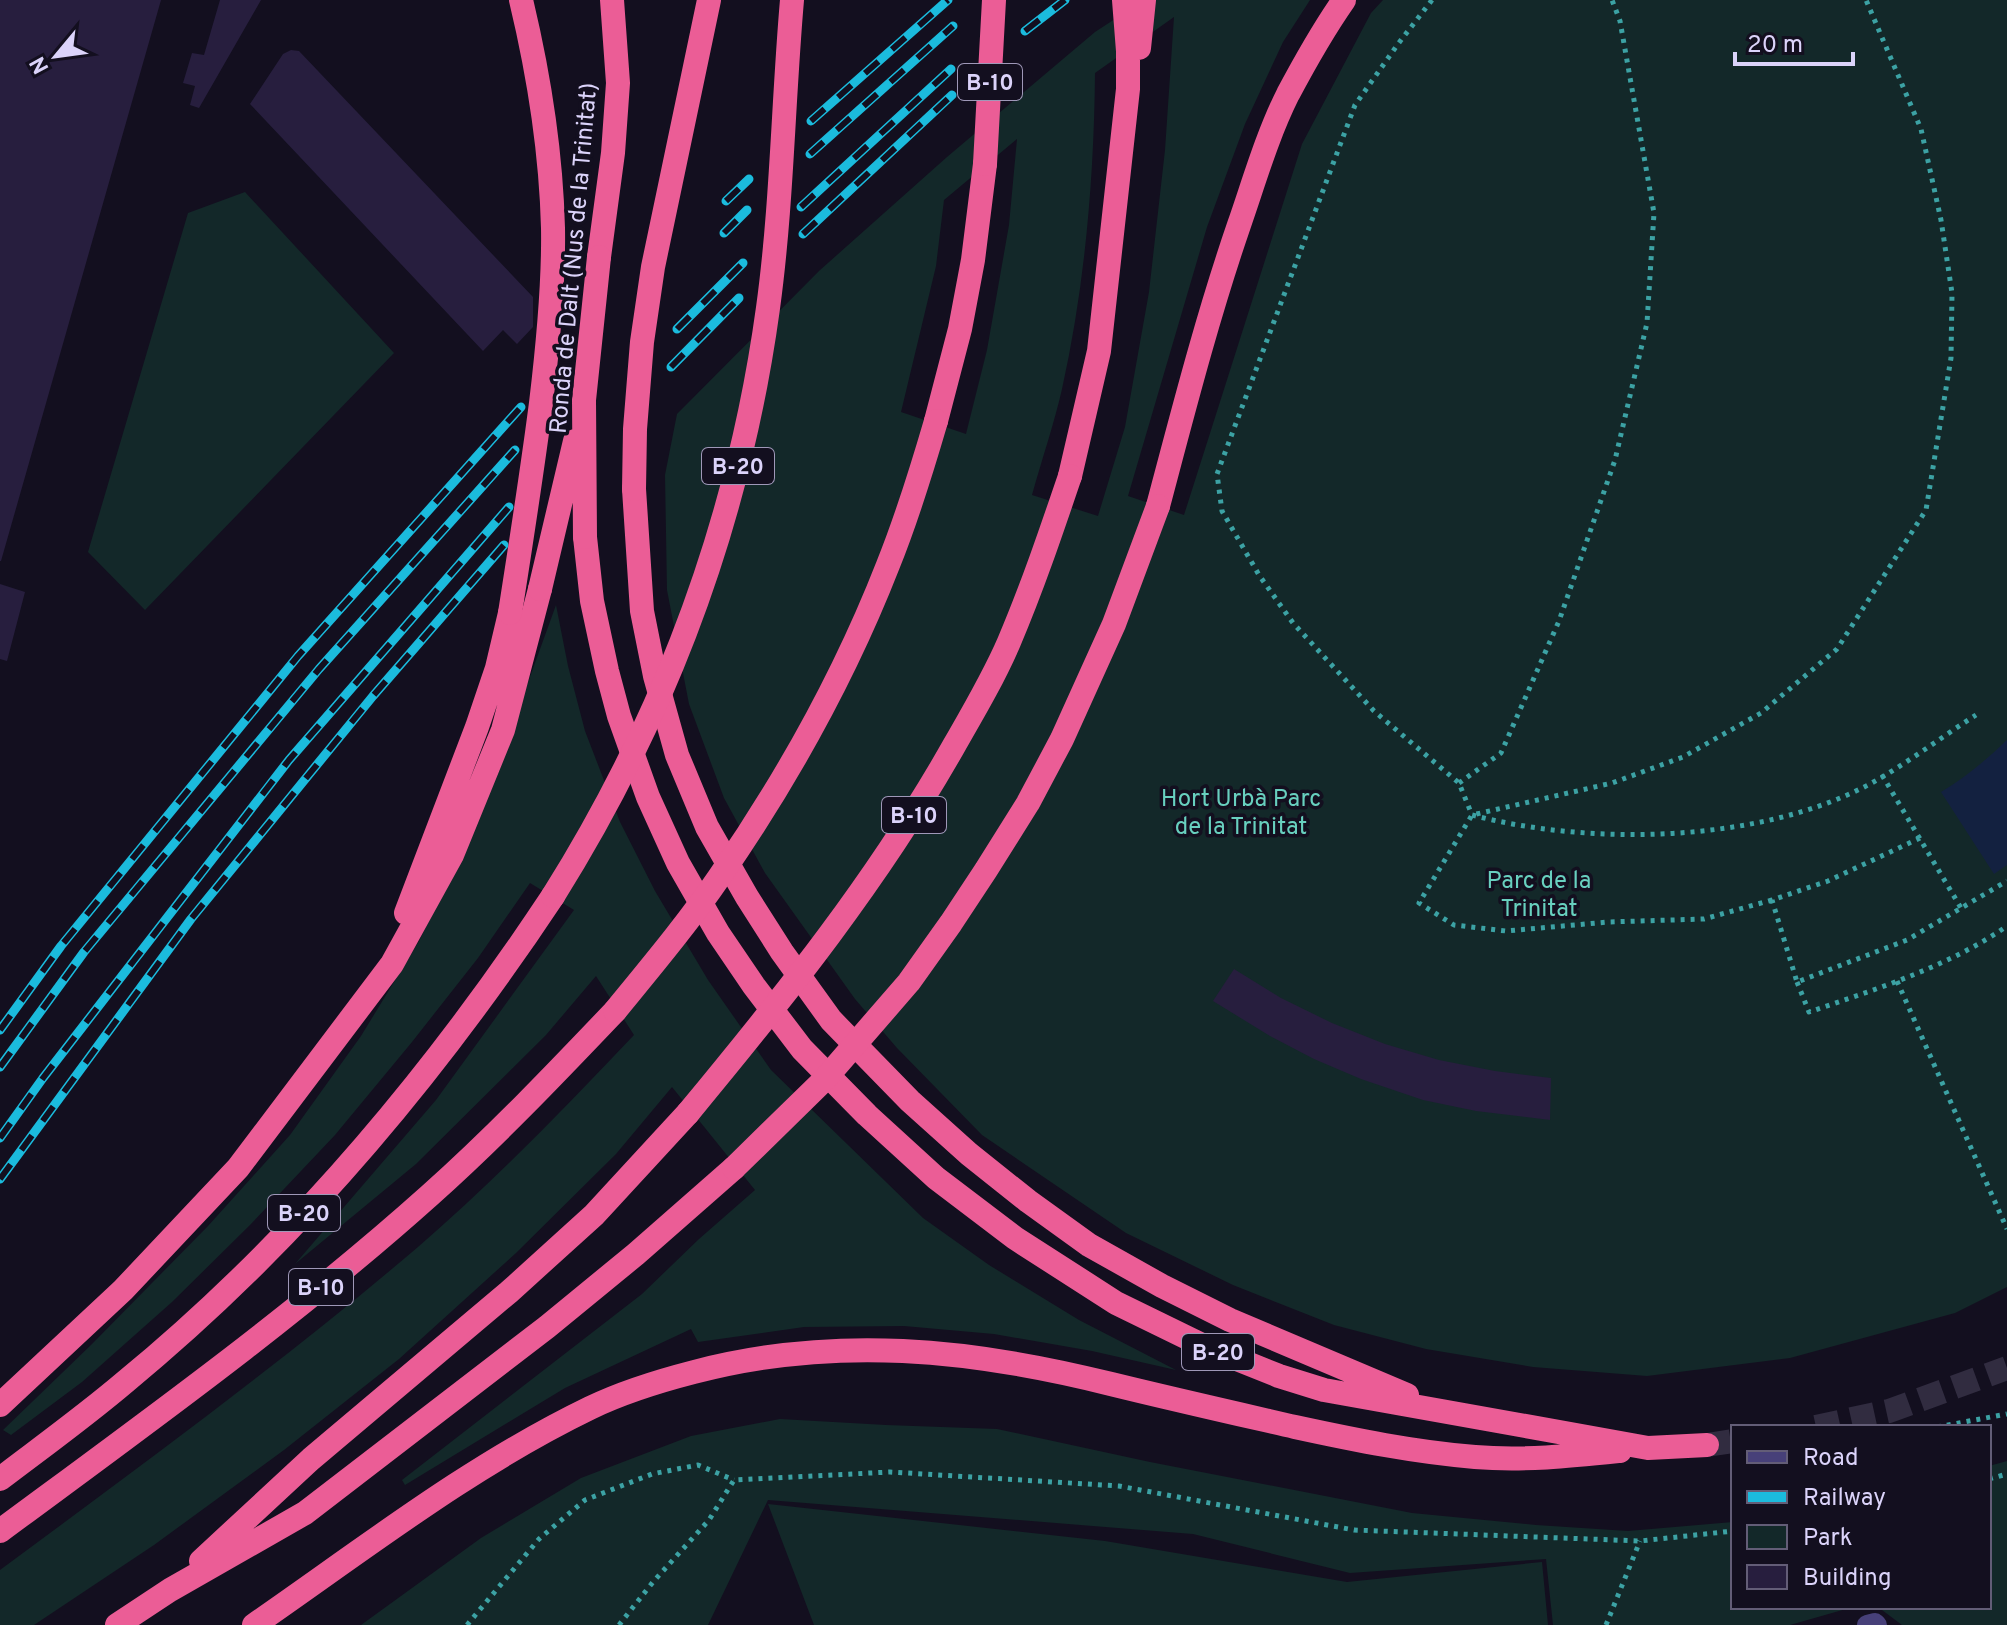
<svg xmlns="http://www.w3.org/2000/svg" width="2007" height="1625" font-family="Overpass,sans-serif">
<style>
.green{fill:#132829;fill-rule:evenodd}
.water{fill:#132140}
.building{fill:#271e3e}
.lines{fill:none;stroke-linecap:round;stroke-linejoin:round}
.highway-tunnel{stroke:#312c40;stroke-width:24;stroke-dasharray:24 12;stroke-linecap:butt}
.path{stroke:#3ca2a4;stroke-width:5;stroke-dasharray:4 6;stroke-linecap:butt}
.street{stroke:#474079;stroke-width:20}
.highway{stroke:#eb5d96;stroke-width:24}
.rail-casing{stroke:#1bbbdd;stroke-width:9}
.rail{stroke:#130f1f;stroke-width:6;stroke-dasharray:18;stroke-linecap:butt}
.highway-bridge{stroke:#eb5d96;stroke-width:24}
.labels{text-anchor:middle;stroke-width:7;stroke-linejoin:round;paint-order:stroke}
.shield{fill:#130f1f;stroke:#9f98b8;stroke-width:2}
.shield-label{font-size:22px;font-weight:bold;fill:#dbd3fa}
.street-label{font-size:24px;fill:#dbd3fa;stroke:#130f1f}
.park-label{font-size:24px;fill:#68d0bf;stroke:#130f1f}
</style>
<rect width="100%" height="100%" fill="#130f1f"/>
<path class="green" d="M1144,0H1310L1283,42L1245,124L1207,227L1128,496L1184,515L1302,144L1371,13L1383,0H2007V1287L1955,1313L1790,1358L1647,1376L1533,1367L1426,1349L1334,1325L1233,1285L1126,1233L982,1135L897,1048L855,999L765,873L724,798L689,704L667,590L665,475L677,414L819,271L947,157L1095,32ZM1174,17L1165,150L1149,292L1125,427L1098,516L1032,495C1042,459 1054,424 1062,389C1085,285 1094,179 1095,73ZM1017,139L1009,225L987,350L966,434L901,412L936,266L944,200Z
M245,192L394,353L145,610L88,552L188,213Z
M556,605L568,666L585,731L620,822L655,891L708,980L771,1070L923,1218L989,1265L1079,1320L1176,1370L1092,1351L994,1334L904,1326L804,1327L698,1342L691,1329L565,1388L405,1485L402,1480L642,1294L699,1239L755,1190L672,1087L616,1154L516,1253L399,1359L284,1450L154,1545L34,1625H0V1570C142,1465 284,1361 418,1247C494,1181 565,1108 634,1035L596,976L546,1035L416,1164L295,1264L436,1100L574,910L530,883L478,958L412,1042L335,1135L250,1225L172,1302L82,1382L11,1435L3,1430L92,1344L208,1226L290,1135L361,1036L419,941L477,823Z
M780,1419L886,1425L997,1429L1150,1462L1412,1513L1536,1525L1628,1531L1733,1522V1607H1853L1790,1625H1553L1546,1559L1350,1573L1193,1534L768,1500L708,1625H361L481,1538L581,1478L691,1436Z
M2007,1461V1625H1902L1878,1607H1989V1466Z
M768,1504L1105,1541L1347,1582L1542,1562L1548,1625H814Z"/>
<path class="water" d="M2007,740V865L1994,874L1941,792C1966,777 1986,760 2007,740Z"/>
<path class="building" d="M0,0H161L1,561H0Z
M220,0H261L199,108L190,105L195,86L183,83L192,53L204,55Z
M291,50L299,51L533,297V327L517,344L503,330L483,351L250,104L283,54Z
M0,584L25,592L7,661L0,659Z
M1234,969L1281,998L1332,1023L1385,1044L1439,1060L1495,1071L1551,1078L1550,1120L1476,1111L1423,1100L1361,1079L1314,1059L1270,1036L1213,1001Z"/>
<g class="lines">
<path class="highway-tunnel" d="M1816,1427L1889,1411L2007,1368
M1707,1445L1733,1441"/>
<path class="path" d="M1432,0L1398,44L1355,105L1217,474L1222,511L1259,575L1293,623L1374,711L1459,783L1472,815C1590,846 1758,843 1868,785C1905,765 1940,738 1976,715
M1882,775L1961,908
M1459,783L1501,753L1559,621L1615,460L1647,323L1654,213L1620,21L1612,0
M1920,838L1828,881L1772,900L1797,982L1907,940L2007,881
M1772,900L1704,919L1608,922L1506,931L1454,925L1419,903L1472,815L1612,783L1683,757L1761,713L1837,649L1926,510L1951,358L1952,293L1941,220L1921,129L1866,0
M1897,981L2007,1229
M1797,982L1809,1012C1874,990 1950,966 2007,926
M1937,1427L2007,1414
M1989,1479L2007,1474
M467,1625L539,1539L585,1500L652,1474L698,1465L734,1480
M619,1625L653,1582L709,1520L734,1480L890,1472L1119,1486L1354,1530L1640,1541L1733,1531
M1606,1625L1640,1541"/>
<path class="street" d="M1867,1625L1875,1623L1877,1625"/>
<path class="highway" d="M1139,48L1144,0
M599,257L613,153L618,83L612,0
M936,421L960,329L973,260L985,164
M1070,476L1099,351L1128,89V51L1124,0
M634,489L642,611L655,676L677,755L707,827L747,897L782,952L831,1020L910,1101L969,1154L1028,1201L1089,1245L1162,1286L1230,1320L1407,1395
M1158,506C1183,412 1207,318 1239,225C1254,182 1267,136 1288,94C1305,62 1323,30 1344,0
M585,537L592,601L607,671L619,716L648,797L678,863L718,933L754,986L802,1049L867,1115L936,1178L1015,1238L1116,1303L1202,1345L1279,1376L1324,1390L1648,1448L1707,1445
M406,913L477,727L497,668L510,613
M0,1405L123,1290L238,1168L392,964L452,855L503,730L540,589
M0,1479C42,1447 85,1416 125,1382C293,1244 433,1077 553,896
M0,1531C146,1423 295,1316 430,1195C495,1137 555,1074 615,1011
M201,1561L311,1459L509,1292L594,1215L688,1113
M117,1625L170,1590L305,1513L547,1327L636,1254L734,1168
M254,1625C364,1549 470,1466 590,1408C623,1392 659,1381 694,1372C835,1335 971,1349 1111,1384C1172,1399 1234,1413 1295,1427C1355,1440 1414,1452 1475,1457C1523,1461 1571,1456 1620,1451"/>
<g class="rail-casing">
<path id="rail" d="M1025,31L1065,0
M811,121L948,0
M810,154L953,26
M726,201L749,179
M801,207L951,69
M724,233L747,210
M803,234L952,95
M677,329L743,263
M671,367L739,298
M0,1030L61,946L298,656L521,407
M0,1067L84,952L319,669L515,450
M0,1138L43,1078L289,760L509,507
M0,1179L191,919L373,696L504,545"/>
</g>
<use href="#rail" class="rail"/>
<path class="highway-bridge" d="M985,164L994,0
M634,489L635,429L642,342L653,267L709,0
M585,537L584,400L599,257
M540,589L575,441
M510,613C521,543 532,473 541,403C548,345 554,286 553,228C551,150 539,75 521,0
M553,896C666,716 739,520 768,308C782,206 783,103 792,0
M615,1011C651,967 688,923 720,876C787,779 845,675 888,565C907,518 922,469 936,421
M688,1113C785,996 880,877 955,744C974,711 994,677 1009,642C1032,588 1051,532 1070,476
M734,1168L825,1079L909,982L951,923L986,870L1028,803L1062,739L1114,624L1158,506"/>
</g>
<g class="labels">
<g class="shield">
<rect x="958" y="64" width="64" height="36" rx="6"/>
<rect x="702" y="448" width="72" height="36" rx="6"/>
<rect x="882" y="797" width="64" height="36" rx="6"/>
<rect x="268" y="1195" width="72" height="36" rx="6"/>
<rect x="289" y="1269" width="64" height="36" rx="6"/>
<rect x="1182" y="1334" width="72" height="36" rx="6"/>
</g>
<g class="shield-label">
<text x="990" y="90">B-10</text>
<text x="738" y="474">B-20</text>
<text x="914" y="823">B-10</text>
<text x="304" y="1221">B-20</text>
<text x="321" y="1295">B-10</text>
<text x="1218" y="1360">B-20</text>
</g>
<g class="street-label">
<text transform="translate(573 258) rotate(-85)" y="8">Ronda de Dalt (Nus de la Trinitat)</text>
</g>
<g class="park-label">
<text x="1241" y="806">Hort Urbà Parc<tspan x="1241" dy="28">de la Trinitat</tspan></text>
<text x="1539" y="888">Parc de la<tspan x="1539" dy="28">Trinitat</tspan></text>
</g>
</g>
<rect x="1731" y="1425" width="260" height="184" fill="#130f1f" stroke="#635d77" stroke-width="2"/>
<rect x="1747" y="1451" width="40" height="12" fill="#474079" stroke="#635d77" stroke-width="2"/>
<text x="1803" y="1465" font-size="24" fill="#dbd3fa">Road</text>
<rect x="1747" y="1491" width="40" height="12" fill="#1bbbdd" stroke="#635d77" stroke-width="2"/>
<text x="1803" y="1505" font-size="24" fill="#dbd3fa">Railway</text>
<rect x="1747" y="1525" width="40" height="24" fill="#132829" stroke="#635d77" stroke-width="2"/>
<text x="1803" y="1545" font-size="24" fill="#dbd3fa">Park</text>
<rect x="1747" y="1565" width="40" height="24" fill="#271e3e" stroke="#635d77" stroke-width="2"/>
<text x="1803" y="1585" font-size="24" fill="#dbd3fa">Building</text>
<g transform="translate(56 56) rotate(241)" stroke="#130f1f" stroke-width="6" paint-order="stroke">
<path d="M0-6L14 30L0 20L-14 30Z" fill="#dbd3fa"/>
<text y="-12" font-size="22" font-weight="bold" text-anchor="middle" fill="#dbd3fa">N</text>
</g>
<path d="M1735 52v12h118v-12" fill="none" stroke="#dbd3fa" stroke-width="4"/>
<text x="1747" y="52" font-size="24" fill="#dbd3fa" stroke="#130f1f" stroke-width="6" paint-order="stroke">20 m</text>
</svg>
